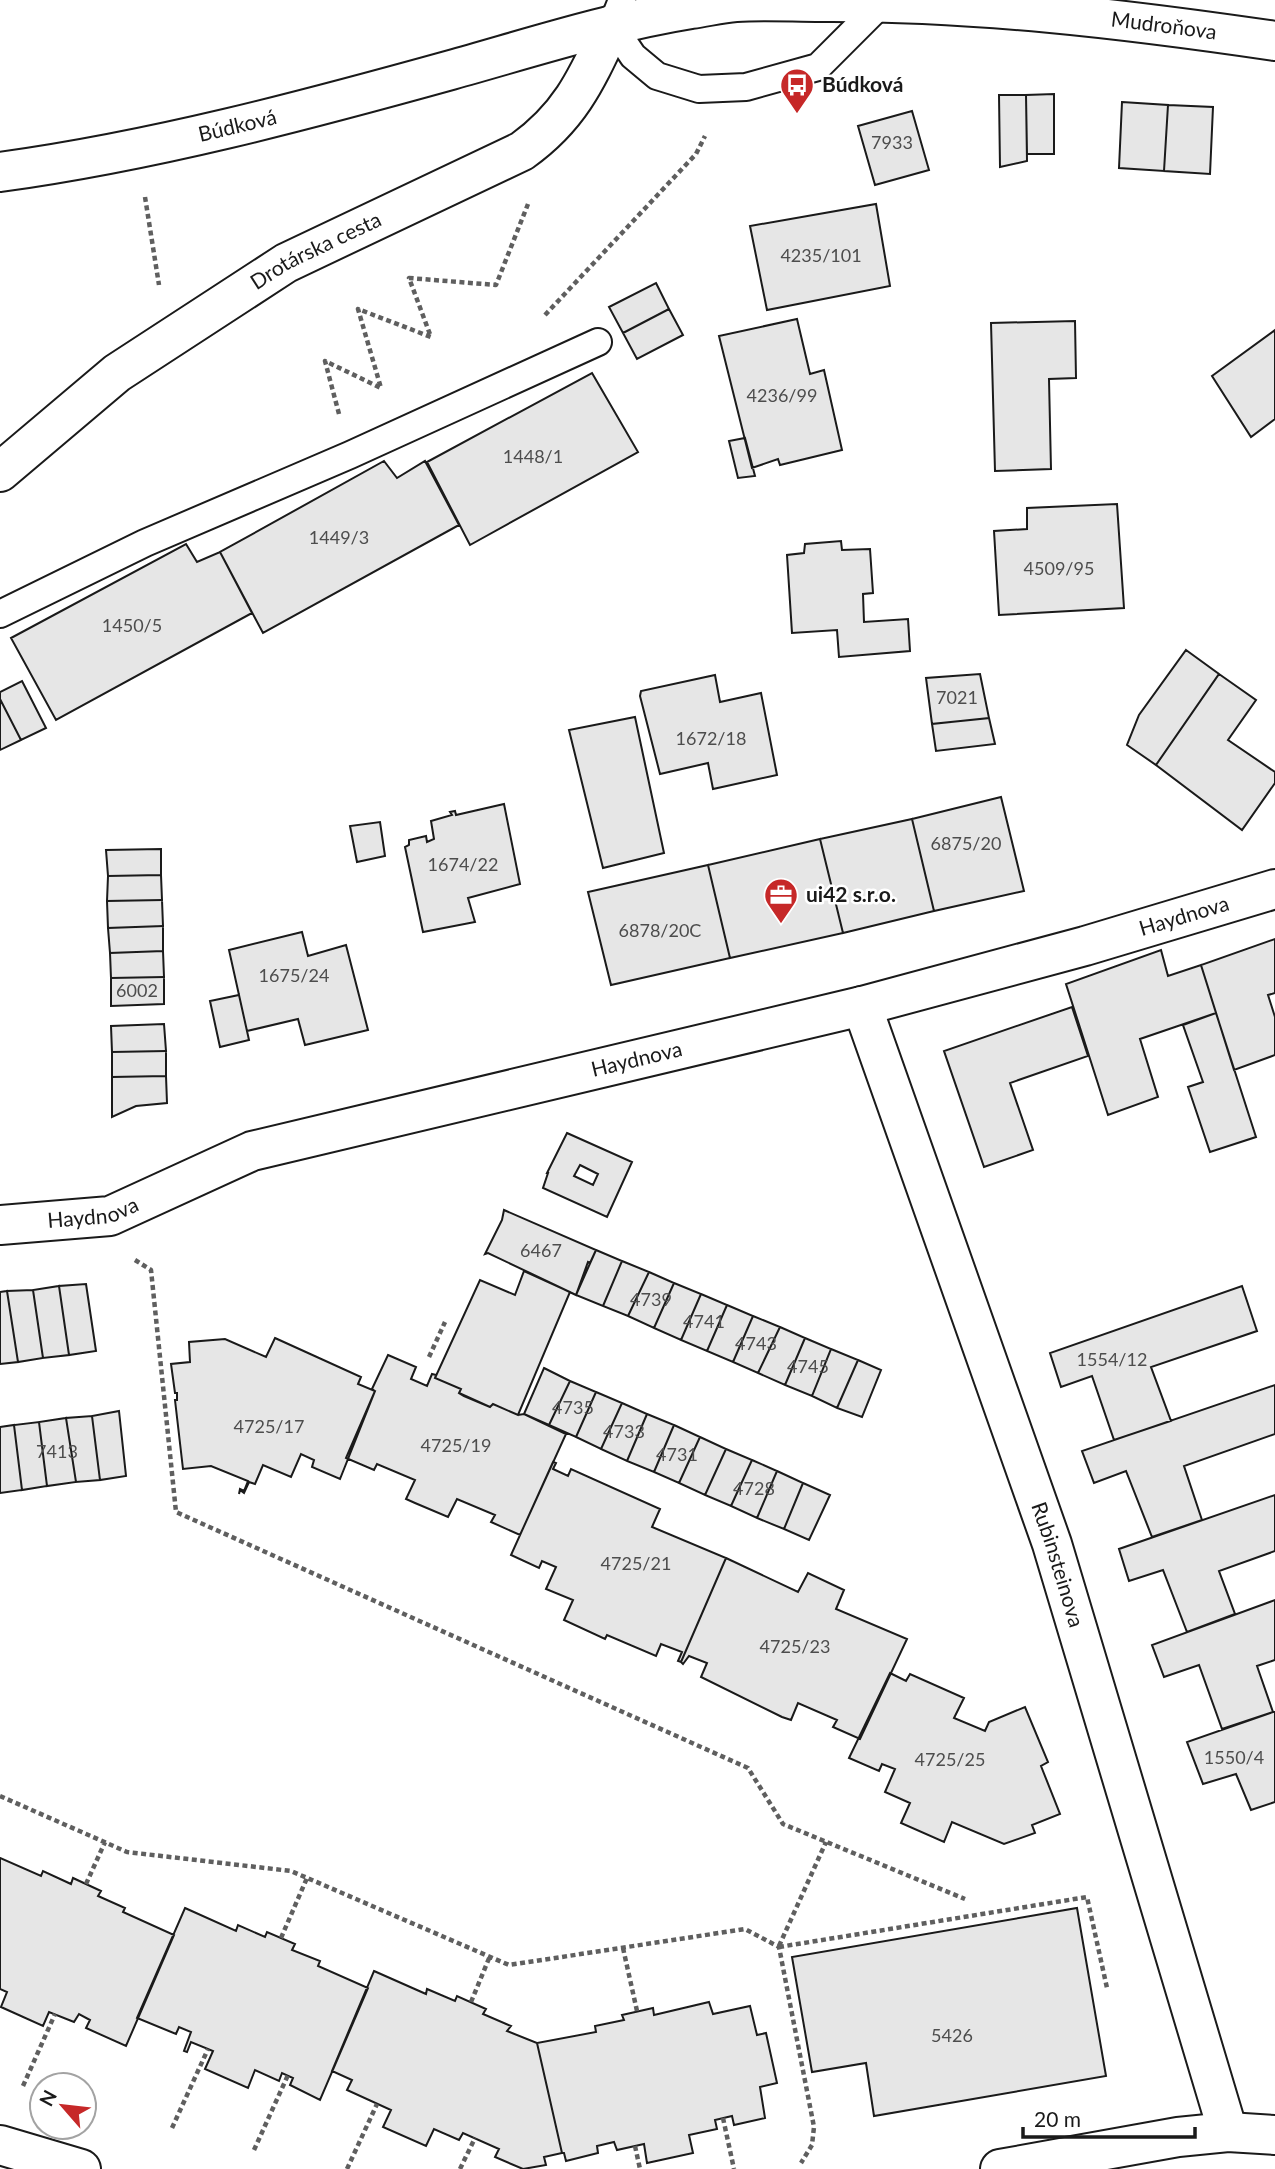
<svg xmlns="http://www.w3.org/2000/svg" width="1275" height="2169" font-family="Lato,sans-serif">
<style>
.building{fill:#e6e6e6;stroke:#1a1a1a;stroke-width:2;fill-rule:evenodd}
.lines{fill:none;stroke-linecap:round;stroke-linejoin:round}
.service-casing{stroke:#1a1a1a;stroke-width:30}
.minor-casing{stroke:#1a1a1a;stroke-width:42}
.tertiary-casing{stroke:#1a1a1a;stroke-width:42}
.path{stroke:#5f5f5f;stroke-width:4.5;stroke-dasharray:5 3.5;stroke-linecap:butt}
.service{stroke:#fff;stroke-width:26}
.minor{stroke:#fff;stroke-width:38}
.tertiary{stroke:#fff;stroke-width:38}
.labels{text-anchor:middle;stroke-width:5;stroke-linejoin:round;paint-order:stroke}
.number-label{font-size:18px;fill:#4d4d4d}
.street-label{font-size:21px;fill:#1a1a1a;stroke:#fff}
.poi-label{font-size:21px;font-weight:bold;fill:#1a1a1a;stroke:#fff;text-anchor:start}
</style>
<rect width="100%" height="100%" fill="#fff"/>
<path class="building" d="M1054,94V154H1027L1026,95Z
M999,95H1026L1027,161L1000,167Z
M1122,102L1168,105L1164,171L1119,168Z
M1168,105L1213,107L1210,174L1164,171Z
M912,111L929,170L875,185L858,126Z
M876,204L890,286L767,310L750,226Z
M656,283L669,309L623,333L609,307Z
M669,309L683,335L637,359L623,333Z
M797,319L810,374L824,370L842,450L780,465L778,459L752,468L719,336Z
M1075,321L1076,378L1049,379L1051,469L995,471L991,323Z
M1275,330V419L1251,437L1212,376Z
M592,373L638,452L470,545L427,462Z
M745,438L755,476L738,478L729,441Z
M384,461L397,478L425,461L459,525L263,633L220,552Z
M1117,504L1124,608L999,615L994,531L1027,529V508Z
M841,541L842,550L870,549L873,593L863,594L864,622L908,619L910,651L839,657L837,630L792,633L787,555L804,553L805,544Z
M186,544L197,562L220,552L252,613L56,720L11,638Z
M1186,650L1219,674L1156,765L1127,745L1139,715Z
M980,674L989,718L932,724L926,678Z
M1219,674L1256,700L1228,740L1275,772V783L1242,830L1156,765Z
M715,675L720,702L761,693L777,775L713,789L708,763L660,774L640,696L641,691Z
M22,681L46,728L21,740L0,699V692Z
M0,699L21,740L0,750Z
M635,717L664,853L603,868L569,730Z
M989,718L995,744L936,751L932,724Z
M1001,797L1024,891L934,911L912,819Z
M504,804L520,884L468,898L475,922L423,932L405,847L409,845V840L426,836L427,842L434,839L431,821L452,815L450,812L455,811L456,815Z
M912,819L934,911L843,933L820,839Z
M380,822L385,856L357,862L350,826Z
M820,839L843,933L730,958L708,865Z
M161,849V875L108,876L106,850Z
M708,865L730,958L611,985L588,892Z
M161,875L162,900L107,901L108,876Z
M162,900L163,926L108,928L107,901Z
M163,926V951L110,953L108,928Z
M302,932L308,956L346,945L368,1030L305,1045L298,1019L247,1031L229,950Z
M1275,939V993L1268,995L1275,1017V1055L1234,1070L1201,965Z
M1161,950L1168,976L1201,965L1216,1013L1140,1039L1158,1097L1108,1115L1066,984Z
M163,951L164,977L111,978L110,953Z
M164,977V1004L111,1006V978Z
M239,995L249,1040L220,1047L210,1001Z
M1072,1007L1088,1056L1010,1083L1033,1150L984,1167L944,1051Z
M1216,1013L1256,1137L1210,1152L1188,1087L1203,1082L1183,1025Z
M164,1024L166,1051L112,1052L111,1026Z
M166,1051V1076L112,1077V1052Z
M166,1076L167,1103L136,1106L112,1117V1077Z
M567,1133L632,1162L607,1217L543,1188L548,1173H547ZM580,1165L598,1174L593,1185L574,1176Z
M504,1210L596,1250L590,1263L588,1262L576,1295L488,1253L485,1254L502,1220Z
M596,1250L622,1261L603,1306L576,1295Z
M622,1261L649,1272L628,1316L603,1306Z
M524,1271L570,1292L518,1415L493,1404L490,1407L459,1393L461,1389L435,1378L480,1280L515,1295Z
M649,1272L674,1283L654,1328L628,1316Z
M674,1283L701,1294L681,1340L654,1328Z
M86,1284L96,1351L69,1355L59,1286Z
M59,1286L69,1355L43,1358L33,1290Z
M1242,1286L1257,1331L1151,1367L1171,1421L1114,1440L1092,1376L1061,1387L1050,1353Z
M33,1290L43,1358L18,1362L7,1291Z
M7,1291L18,1362L0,1364V1292Z
M701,1294L727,1305L707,1351L681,1340Z
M727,1305L753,1316L733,1362L707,1351Z
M753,1316L780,1327L758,1373L733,1362Z
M780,1327L805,1338L785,1385L758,1373Z
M275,1338L361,1377L358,1384L375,1391L340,1479L312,1467L314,1460L301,1454L291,1477L263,1465L255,1484L249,1482L244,1493L240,1490L239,1494L240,1489L244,1491L248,1481L211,1466L183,1469L175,1400H177V1393H175L171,1364L190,1362L189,1342L225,1339L266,1357Z
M805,1338L831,1349L812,1396L785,1385Z
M831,1349L858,1360L837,1408L812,1396Z
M388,1355L416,1367L411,1379L427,1386L432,1374L436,1375L435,1378L461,1389L459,1393L464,1396L490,1407L493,1404L518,1415L524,1414L566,1434L520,1535L491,1522L495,1515L457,1499L448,1517L415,1503L406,1499L415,1480L377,1464L374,1470L346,1458L375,1391L372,1389Z
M858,1360L881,1370L862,1417L837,1408Z
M544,1368L570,1381L549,1425L524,1414Z
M570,1381L596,1392L576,1437L549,1425Z
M1275,1385V1434L1184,1466L1202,1520L1152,1537L1126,1471L1094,1483L1082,1451Z
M596,1392L622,1403L601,1449L576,1437Z
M622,1403L647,1414L627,1461L601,1449Z
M119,1411L126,1476L100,1480L92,1416Z
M647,1414L674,1425L654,1472L627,1461Z
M92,1416L100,1480L76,1482L66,1418Z
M66,1418L76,1482L47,1486L39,1422Z
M39,1422L47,1486L22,1490L14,1425Z
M14,1425L22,1490L0,1493V1427Z
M674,1425L700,1437L679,1483L654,1472Z
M700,1437L726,1449L705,1495L679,1483Z
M726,1449L752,1460L731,1506L705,1495Z
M752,1460L777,1471L757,1518L731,1506Z
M553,1462L556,1463L553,1469L568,1476L571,1469L660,1509L652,1527L726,1558L681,1662L678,1661L682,1652L661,1644L656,1656L607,1635L605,1639L564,1620L573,1600L546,1589L556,1567L542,1561L539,1568L511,1555Z
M777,1471L803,1483L784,1529L757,1518Z
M803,1483L830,1495L809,1540L784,1529Z
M1275,1495V1551L1219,1571L1235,1614L1187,1632L1163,1570L1129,1581L1119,1549Z
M726,1558L798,1592L808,1573L844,1590L836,1609L907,1639L860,1739L833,1727L837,1720L798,1703L791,1720L782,1717L701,1677L707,1663L689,1656L683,1664L681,1662Z
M1275,1600V1660L1257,1666L1273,1712L1222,1729L1199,1665L1164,1677L1152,1645Z
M890,1673L906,1681L910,1674L964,1698L954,1718L985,1731L989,1722L1025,1707L1048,1762L1041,1766L1060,1814L1032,1825L1035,1833L1004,1844L952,1822L944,1842L901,1823L910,1803L885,1792L895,1769L882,1764L879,1771L849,1758Z
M1273,1712H1275V1802L1251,1810L1236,1774L1203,1784L1187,1742Z
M0,1858L41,1876L43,1871L71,1884L73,1878L101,1891L98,1896L125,1908L123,1912L174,1935L126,2046L86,2028L90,2020L79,2014L74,2022L49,2012L43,2026L1,2007L7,1992L0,1989Z
M185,1908L236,1931L238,1925L265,1937L267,1932L295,1944L292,1950L320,1961L318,1966L368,1988L320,2100L290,2085L293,2078L282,2073L279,2081L255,2070L248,2088L205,2069L213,2051L191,2042L187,2052L184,2051L191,2032L179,2027L176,2034L137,2018Z
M1077,1908L1106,2076L874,2116L866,2063L812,2072L792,1957Z
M374,1971L426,1994L427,1989L455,2001L457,1996L486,2009L483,2014L511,2026L507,2031L537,2043L562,2153L544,2157L546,2165L523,2169L495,2157L499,2149L463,2133L459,2140L434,2129L426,2146L383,2127L391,2110L347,2090L352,2080L332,2071Z
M709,2002L713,2014L750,2006L757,2035L766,2033L777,2083L760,2087L765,2118L734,2125L732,2116L715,2120L717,2129L689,2135L693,2153L647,2163L644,2144L617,2150L614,2142L597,2146L598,2153L566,2161L564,2153H562L537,2043L596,2032L595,2026L624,2020L622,2015L653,2008L654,2015Z"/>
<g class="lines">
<g class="service-casing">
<path id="service" d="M622,0L612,25L633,56L657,76L699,89L746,87L818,67L884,1L881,0
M0,614L145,543L350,455L598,342"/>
</g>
<g class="minor-casing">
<g id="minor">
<path id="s1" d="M0,472L117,373L286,263L522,151C571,116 587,78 612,25"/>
<path id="s2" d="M862,1006L1052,1544L1228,2132"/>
<path id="s3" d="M0,1225L110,1216L252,1151L862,1006L1085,946L1275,889"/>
<path d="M0,2145L81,2169"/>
<path d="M1000,2169L1178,2137L1228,2132L1275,2135"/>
</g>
</g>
<g class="tertiary-casing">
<g id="tertiary">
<path id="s4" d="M0,172C153,151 303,111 451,70C530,48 610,22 691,9C706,7 721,3 736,2C764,0 793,2 821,2C973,1 1125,19 1275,41"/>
</g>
</g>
<path class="path" d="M145,197L159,285
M545,315L696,154L705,136
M339,414L325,361L381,388L358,309L431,337L409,278L496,285L528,204
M135,1260L151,1270L176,1512L748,1768L783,1824L965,1899
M429,1357L445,1322
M0,1796L127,1852L291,1871L509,1965L745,1929L779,1947L814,2127L812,2145L801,2163
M86,1884L105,1842
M281,1938L307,1878
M779,1946L826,1842
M779,1947L1087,1897L1107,1988
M623,1948L637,2011
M471,2002L490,1956
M23,2086L55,2014
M723,2118L734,2169
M172,2128L208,2049
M635,2146L640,2169
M254,2150L288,2075
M347,2169L377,2104
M460,2169L475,2138"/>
<use href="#service" class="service"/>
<use href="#minor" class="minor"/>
<use href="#tertiary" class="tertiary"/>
</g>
<defs>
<g id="bus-pin" transform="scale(1.75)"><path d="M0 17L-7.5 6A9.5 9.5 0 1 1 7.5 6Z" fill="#c62828" stroke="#fff"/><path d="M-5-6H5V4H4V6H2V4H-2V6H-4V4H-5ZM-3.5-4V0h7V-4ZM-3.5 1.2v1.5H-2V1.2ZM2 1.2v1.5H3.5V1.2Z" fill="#fff"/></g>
<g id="office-pin" transform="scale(1.75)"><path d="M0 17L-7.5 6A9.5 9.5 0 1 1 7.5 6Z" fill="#c62828" stroke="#fff"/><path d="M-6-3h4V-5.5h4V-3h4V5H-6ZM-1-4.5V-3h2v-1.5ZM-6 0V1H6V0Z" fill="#fff"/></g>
</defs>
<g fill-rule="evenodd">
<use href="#bus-pin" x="797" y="85"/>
<use href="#office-pin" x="781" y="895"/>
</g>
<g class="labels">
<g class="number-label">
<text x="892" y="149">7933</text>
<text x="821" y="262">4235/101</text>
<text x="782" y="402">4236/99</text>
<text x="533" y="463">1448/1</text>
<text x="339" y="544">1449/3</text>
<text x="1059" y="575">4509/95</text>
<text x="132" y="632">1450/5</text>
<text x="957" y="704">7021</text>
<text x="711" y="745">1672/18</text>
<text x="966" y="850">6875/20</text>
<text x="463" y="871">1674/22</text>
<text x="660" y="937">6878/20C</text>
<text x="294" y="982">1675/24</text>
<text x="137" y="997">6002</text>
<text x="541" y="1257">6467</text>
<text x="651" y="1306">4739</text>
<text x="704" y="1328">4741</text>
<text x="756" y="1350">4743</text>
<text x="1112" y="1366">1554/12</text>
<text x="808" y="1373">4745</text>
<text x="573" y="1414">4735</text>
<text x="269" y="1433">4725/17</text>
<text x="624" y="1438">4733</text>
<text x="456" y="1452">4725/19</text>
<text x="57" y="1458">7413</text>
<text x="677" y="1461">4731</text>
<text x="754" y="1495">4728</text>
<text x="636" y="1570">4725/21</text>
<text x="795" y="1653">4725/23</text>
<text x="1234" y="1764">1550/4</text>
<text x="950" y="1766">4725/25</text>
<text x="952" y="2042">5426</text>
</g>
<g class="street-label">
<text dy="7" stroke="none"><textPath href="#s4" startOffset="1185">Mudroňova</textPath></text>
<text dy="7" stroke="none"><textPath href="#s4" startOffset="242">Búdková</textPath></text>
<text dy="7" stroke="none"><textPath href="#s1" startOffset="387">Drotárska cesta</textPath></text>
<text dy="7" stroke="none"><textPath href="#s3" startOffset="1228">Haydnova</textPath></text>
<text dy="7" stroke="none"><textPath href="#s3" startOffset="662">Haydnova</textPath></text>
<text dy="7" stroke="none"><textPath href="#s3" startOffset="94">Haydnova</textPath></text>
<text dy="7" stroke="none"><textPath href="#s2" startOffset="592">Rubinsteinova</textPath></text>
</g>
<g class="poi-label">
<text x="822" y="92">Búdková</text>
<text x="806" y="902">ui42 s.r.o.</text>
</g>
</g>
<g transform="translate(63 2106) rotate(298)"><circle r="33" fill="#ffffff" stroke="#a3a3a3" stroke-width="2"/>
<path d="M0-5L12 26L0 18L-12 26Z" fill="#c62828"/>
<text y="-10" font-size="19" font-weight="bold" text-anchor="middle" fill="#1a1a1a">N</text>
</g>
<path d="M1023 2127v10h172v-10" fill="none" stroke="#1a1a1a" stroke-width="3.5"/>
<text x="1034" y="2127" font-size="21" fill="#1a1a1a" stroke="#ffffff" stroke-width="5" paint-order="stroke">20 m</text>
</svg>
